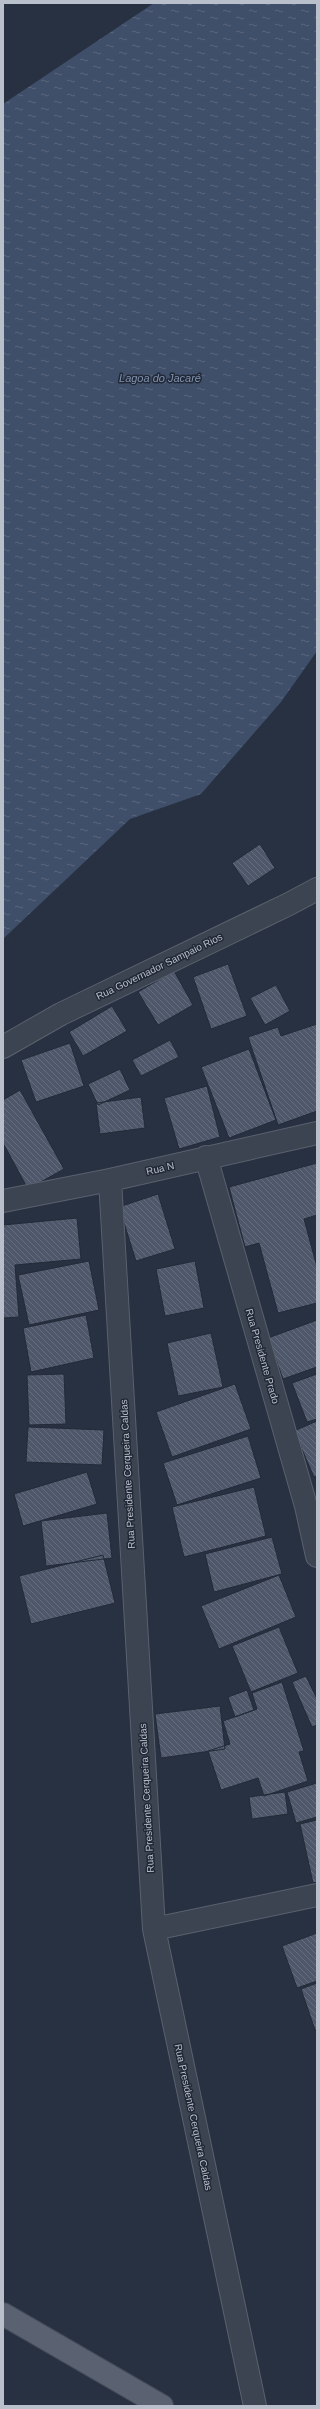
<svg xmlns="http://www.w3.org/2000/svg" width="320" height="2409" font-family="Helvetica,sans-serif">
<style>
.water{fill:url(#water-ripples)}
.building{fill:url(#building-back-hatch);stroke:#232a38}
.lines{fill:none;stroke-linecap:round;stroke-linejoin:round}
.minor-casing{stroke:#5a616e;stroke-width:24}
.major-casing{stroke:#464c5a;stroke-width:24}
.minor{stroke:#3c4451;stroke-width:22}
.major{stroke:#5a6271;stroke-width:22}
.labels{text-anchor:middle;stroke-width:3;stroke-linejoin:round;paint-order:stroke}
.street-label{font-size:10px;fill:#b9bfcb;stroke:#212836}
.water-label{font-size:11px;font-style:italic;fill:#8293b1;stroke:#212836}
</style>
<defs>
<pattern id="water-ripples" width="26" height="14" patternUnits="userSpaceOnUse"><rect width="26" height="14" fill="#3f4e69"/><path d="M2 4q2-2 4 0t4 0M15 11q2-2 4 0t4 0" fill="none" stroke="#59667d"/></pattern>
<pattern id="building-back-hatch" width="6" height="6" patternUnits="userSpaceOnUse"><rect width="6" height="6" fill="#4e586a"/><path d="M-1 5l2 2M0 0l6 6M5-1l2 2" fill="none" stroke="#656e7e"/></pattern>
</defs>
<rect width="100%" height="100%" fill="#283141"/>
<path class="water" d="M154,3H317V651L281,702L201,794L130,819L3,939V104Z"/>
<path class="building" d="M260,844L275,868L248,886L232,863Z
M228,964L247,1016L211,1029L193,977Z
M174,971L193,1005L158,1025L138,992Z
M276,985L290,1011L265,1025L250,998Z
M112,1006L127,1031L83,1056L69,1032Z
M317,1024V1111L278,1125L248,1037L278,1027L281,1036Z
M170,1040L179,1057L141,1076L132,1060Z
M70,1043L84,1086L36,1102L21,1060Z
M249,1049L276,1120L229,1138L201,1067Z
M120,1069L130,1090L98,1105L88,1084Z
M207,1086L220,1137L179,1149L164,1098Z
M20,1090L64,1169L28,1189L3,1143V1100Z
M141,1097L145,1128L100,1134L96,1103Z
M317,1163V1215L304,1219L317,1267V1303L278,1313L259,1243L245,1247L229,1187Z
M158,1194L175,1249L136,1261L119,1207Z
M77,1218L81,1259L15,1265L19,1317L3,1318V1225Z
M89,1261L99,1310L29,1325L18,1275Z
M195,1261L204,1308L165,1316L156,1269Z
M86,1315L94,1358L31,1372L23,1328Z
M317,1320V1367L283,1379L268,1338Z
M211,1333L223,1387L178,1396L167,1343Z
M64,1374L66,1424L29,1425L27,1375Z
M317,1374V1419L307,1422L292,1383Z
M235,1384L251,1429L172,1457L156,1412Z
M317,1421V1476L314,1477L294,1431Z
M28,1427L104,1430L102,1465L26,1462Z
M248,1436L261,1478L177,1505L163,1463Z
M87,1472L97,1504L23,1526L14,1494Z
M254,1487L266,1536L184,1557L172,1507Z
M107,1513L112,1558L46,1566L41,1521Z
M272,1537L282,1574L214,1592L205,1554Z
M103,1555L115,1603L31,1624L19,1576Z
M279,1575L296,1617L219,1649L201,1606Z
M279,1627L298,1673L251,1692L232,1646Z
M306,1676L317,1699V1725L312,1727L292,1682Z
M282,1682L304,1751L299,1752L308,1781L264,1796L258,1778L221,1790L208,1751L230,1744L223,1721L257,1709L252,1693Z
M247,1690L254,1710L235,1717L228,1697Z
M220,1706L225,1749L161,1758L155,1714Z
M317,1783V1817L296,1823L287,1792Z
M285,1792L288,1814L252,1819L249,1797Z
M317,1820V1882L313,1883L300,1824Z
M317,1933V1981L297,1988L282,1946Z
M317,1983V2030H315L301,1989Z"/>
<g class="lines">
<g class="minor-casing">
<path id="minor" d="M3,1047L61,1014L289,904L317,889
M206,1157L306,1506L317,1556
M110,1180L154,1929L255,2406
M3,1201L110,1180L317,1133
M154,1929L317,1895"/>
</g>
<g class="major-casing">
<path id="major" d="M3,2314L162,2406"/>
</g>
<use href="#minor" class="minor"/>
<use href="#major" class="major"/>
</g>
<g class="labels">
<g class="street-label">
<text transform="translate(159 966) rotate(-26)" y="4">Rua Governador Sampaio Rios</text>
<text transform="translate(160 1168) rotate(-13)" y="4">Rua N</text>
<text transform="translate(263 1356) rotate(74)" y="4">Rua Presidente Prado</text>
<text transform="translate(127 1474) rotate(-93)" y="4">Rua Presidente Cerqueira Caldas</text>
<text transform="translate(146 1798) rotate(-93)" y="4">Rua Presidente Cerqueira Caldas</text>
<text transform="translate(194 2117) rotate(78)" y="4">Rua Presidente Cerqueira Caldas</text>
</g>
<g class="water-label">
<text x="160" y="382">Lagoa do Jacaré</text>
</g>
</g>
<rect width="320" height="2409" fill="none" stroke="#b9bfcb" stroke-width="8"/>
</svg>
